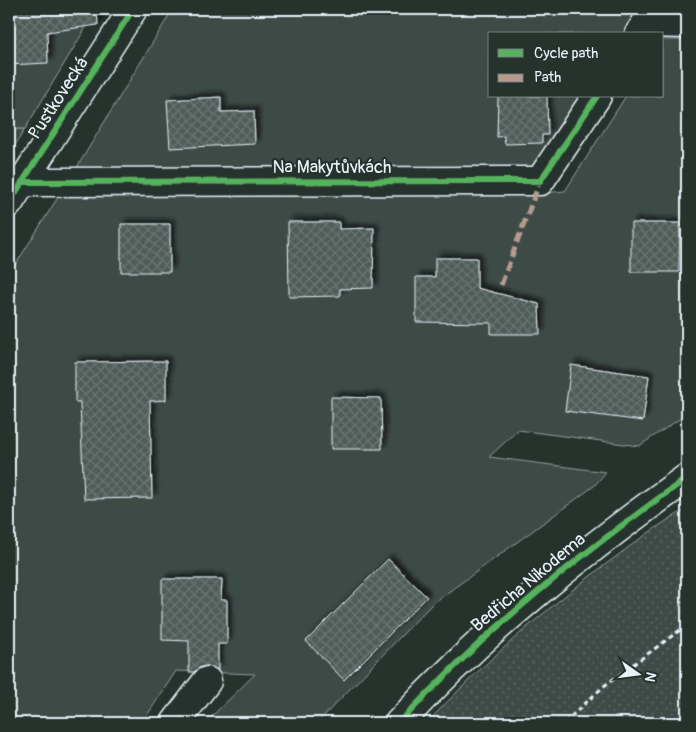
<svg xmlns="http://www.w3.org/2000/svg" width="696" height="732" font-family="Pangolin,sans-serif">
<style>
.grass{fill:url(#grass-dots);stroke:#939ea0}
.forest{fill:url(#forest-firs);stroke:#939ea0}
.garden{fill:#3e4b47;stroke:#939ea0}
.building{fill:url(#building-cross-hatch);stroke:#e8f1f8;filter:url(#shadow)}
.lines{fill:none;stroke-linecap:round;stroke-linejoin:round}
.minor-casing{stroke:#e8f1f8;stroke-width:31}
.path{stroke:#e8f1f8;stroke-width:3;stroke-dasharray:5 4;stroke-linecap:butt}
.minor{stroke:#26332d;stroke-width:28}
.quiet{stroke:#b69a8f;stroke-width:5;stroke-dasharray:10 5;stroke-linecap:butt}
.cycleway-casing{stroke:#26332d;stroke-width:9}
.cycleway{stroke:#56b35d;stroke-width:6}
.labels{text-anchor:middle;stroke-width:4.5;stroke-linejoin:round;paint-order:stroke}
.street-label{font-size:18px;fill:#e8f1f8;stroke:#26332d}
</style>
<defs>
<pattern id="grass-dots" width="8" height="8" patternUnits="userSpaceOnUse" patternTransform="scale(1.25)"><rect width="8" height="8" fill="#3e4b47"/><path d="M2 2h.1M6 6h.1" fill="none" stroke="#5a6562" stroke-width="1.8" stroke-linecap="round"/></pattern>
<pattern id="forest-firs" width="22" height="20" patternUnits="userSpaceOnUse" patternTransform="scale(1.25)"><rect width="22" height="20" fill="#3e4b47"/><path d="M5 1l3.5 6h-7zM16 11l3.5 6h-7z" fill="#5a6562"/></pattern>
<pattern id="building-cross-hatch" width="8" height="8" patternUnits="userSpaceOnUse" patternTransform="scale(1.25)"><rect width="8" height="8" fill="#505c59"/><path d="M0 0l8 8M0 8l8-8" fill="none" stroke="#697472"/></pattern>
<filter id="shadow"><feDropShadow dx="4.5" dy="-4.5" stdDeviation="2.5" flood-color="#0009"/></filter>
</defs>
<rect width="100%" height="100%" fill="#26332d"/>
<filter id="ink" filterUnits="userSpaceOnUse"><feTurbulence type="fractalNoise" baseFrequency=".02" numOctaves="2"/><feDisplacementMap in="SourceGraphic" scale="10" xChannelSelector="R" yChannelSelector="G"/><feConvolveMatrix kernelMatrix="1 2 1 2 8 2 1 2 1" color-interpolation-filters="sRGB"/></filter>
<g filter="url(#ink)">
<path class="grass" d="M687,509V723H427C481,665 542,612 606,564C632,545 658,524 687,509Z"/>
<path class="forest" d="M9,129H25L9,155Z"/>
<path class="garden" d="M9,9H97L25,129H9Z
M173,9H687V11L637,12L623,34H490V96H584L535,174L71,177Z
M662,40H687V414L639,446L518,430L489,457L606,472L594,486L432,604L317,723H205L255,674L176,671L142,723H9V275L60,194L541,193L565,191L626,96H662Z"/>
<path class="building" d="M9,9H97L98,25L47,32L48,63L9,65Z
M498,96H547L548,135H542V143L505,144L504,136L497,137Z
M221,97V112L254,111L255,144L170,148L167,100Z
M288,222H339V229L374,228L373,288L340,289V296L289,297Z
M631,223H680L679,272H631Z
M121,224H170V272H121Z
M435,258H477V288L539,304L540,334H491V323L416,322V277H435Z
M166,361V400L150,401L152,498L84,499L80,402H75V362Z
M571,365L649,376L643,421L565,411Z
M331,397L381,398L382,449H331Z
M388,559L427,597L344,680L306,641Z
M162,579H222L221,600H227V644H218V670L208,666L201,667L194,672H189V641L162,640Z"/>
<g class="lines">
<g class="minor-casing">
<path id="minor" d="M639,34L646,23L687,24
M22,182L540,181L597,96
M9,203L133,9
M175,723L207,681
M399,723C485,630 584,551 687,478"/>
</g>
<path class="path" d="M564,723L604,686L687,625"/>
<use href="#minor" class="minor"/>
<path class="quiet" d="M501,285L540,181"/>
<g class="cycleway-casing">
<path id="cycleway" d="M22,182L540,181L597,96
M9,203L133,9
M399,723C485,630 584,551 687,478"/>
</g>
<use href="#cycleway" class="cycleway"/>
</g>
</g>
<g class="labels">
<g class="street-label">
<text transform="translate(58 98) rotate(-57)" y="6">Pustkovecká</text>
<text x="332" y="173">Na Makytůvkách</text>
<text transform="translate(528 582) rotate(-40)" y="6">Bedřicha Nikodema</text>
</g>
</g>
<rect width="696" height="732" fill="none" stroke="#26332d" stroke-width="30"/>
<rect x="15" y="15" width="666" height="702" fill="none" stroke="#e8f1f8" stroke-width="2" filter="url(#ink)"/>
<rect x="488" y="32" width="175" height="65" fill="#26332d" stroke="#747f7e"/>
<rect x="498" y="49" width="25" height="8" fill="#56b35d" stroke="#747f7e"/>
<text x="534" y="58" font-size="15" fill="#e8f1f8">Cycle path</text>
<rect x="498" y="74" width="25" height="8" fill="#b69a8f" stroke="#747f7e"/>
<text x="534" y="82" font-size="15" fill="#e8f1f8">Path</text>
<g transform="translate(638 674) rotate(104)" stroke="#26332d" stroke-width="4" paint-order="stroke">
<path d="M0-4L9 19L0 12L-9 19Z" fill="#e8f1f8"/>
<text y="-8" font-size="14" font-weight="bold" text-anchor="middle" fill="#e8f1f8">N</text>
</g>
</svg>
